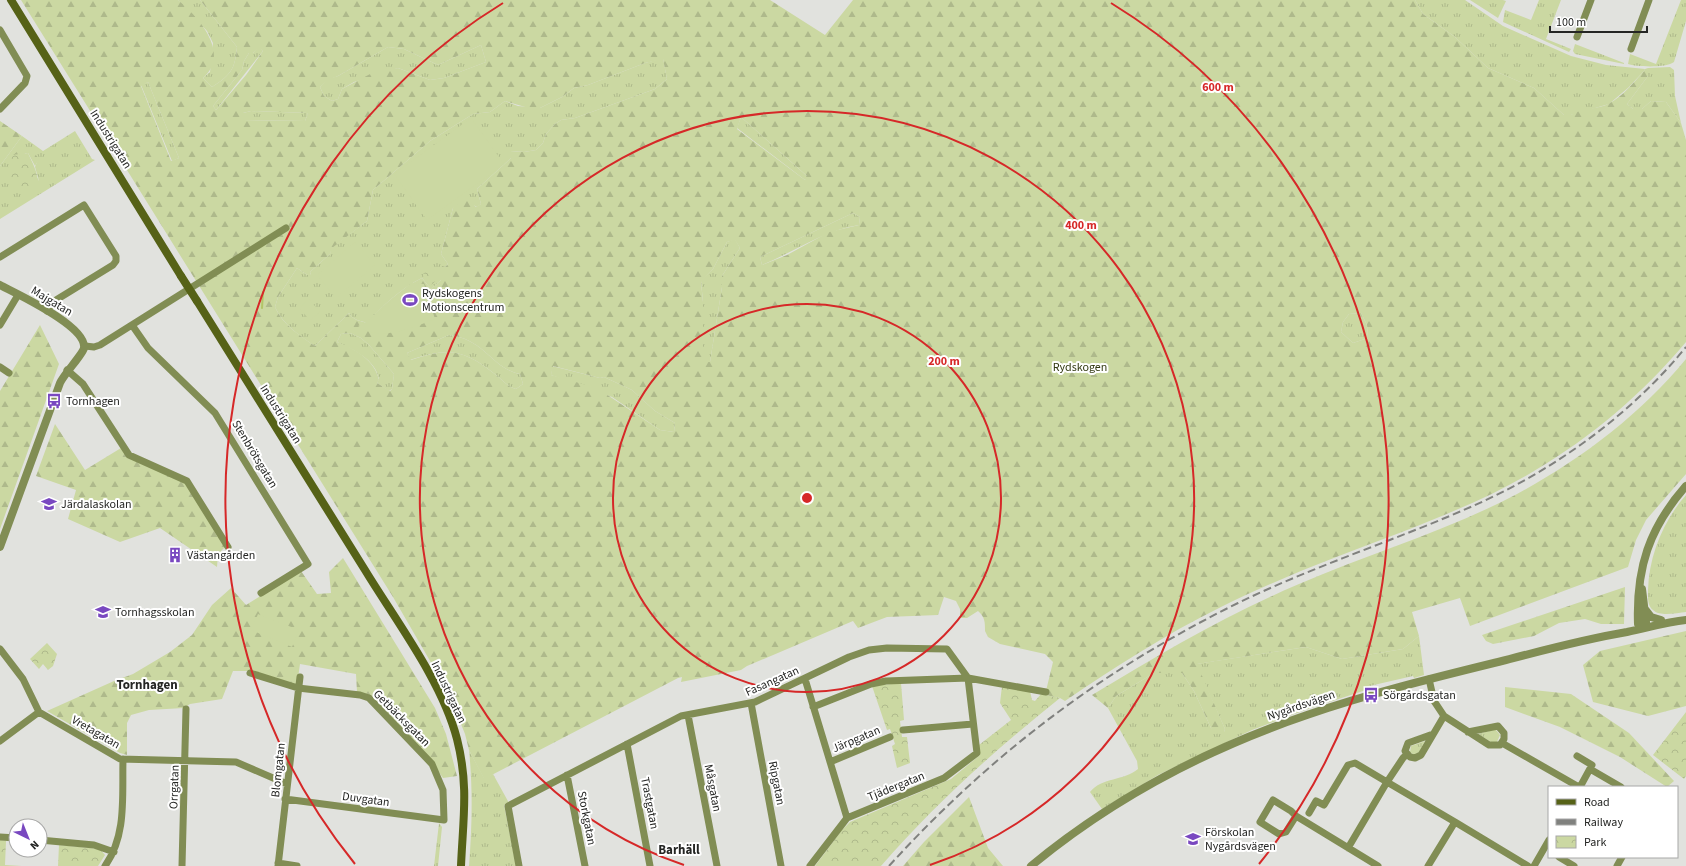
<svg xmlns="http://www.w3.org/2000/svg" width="1686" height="866" font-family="'Source Sans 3',sans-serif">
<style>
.grass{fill:url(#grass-tufts);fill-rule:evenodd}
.forest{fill:url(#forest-firs);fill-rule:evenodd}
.park{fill:url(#park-crowns)}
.pitch{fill:#cbd8a2}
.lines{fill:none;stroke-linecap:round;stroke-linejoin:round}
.stream{stroke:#b2c568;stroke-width:2}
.minor{stroke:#818d54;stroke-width:7}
.tertiary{stroke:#818d54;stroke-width:8}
.secondary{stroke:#566217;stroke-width:8}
.rail{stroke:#80817e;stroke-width:2;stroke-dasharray:8 4;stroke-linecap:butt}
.secondary-bridge{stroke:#566217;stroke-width:8}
.ring{fill:none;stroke:#d62828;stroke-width:2}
.labels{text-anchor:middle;stroke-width:4;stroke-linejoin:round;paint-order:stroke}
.street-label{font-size:12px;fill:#252624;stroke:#fff}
.poi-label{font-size:12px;fill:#252624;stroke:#fff;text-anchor:start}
.park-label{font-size:12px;fill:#323912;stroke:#fff}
.neighbourhood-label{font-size:13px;font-weight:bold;fill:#252624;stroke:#fff}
.centre{fill:#d62828;stroke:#fff;stroke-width:2}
.ring-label{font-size:12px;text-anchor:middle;font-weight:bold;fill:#d62828;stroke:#fff;stroke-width:4;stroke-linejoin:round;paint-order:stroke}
</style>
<defs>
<pattern id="grass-tufts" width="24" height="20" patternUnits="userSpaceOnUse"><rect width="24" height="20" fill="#cbd8a2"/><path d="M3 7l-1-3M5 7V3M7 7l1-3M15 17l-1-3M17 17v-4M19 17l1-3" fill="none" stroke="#aeb98b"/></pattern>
<pattern id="forest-firs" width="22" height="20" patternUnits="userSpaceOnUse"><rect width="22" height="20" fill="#cbd8a2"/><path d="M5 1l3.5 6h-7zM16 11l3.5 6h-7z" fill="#aeb98b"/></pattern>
<pattern id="park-crowns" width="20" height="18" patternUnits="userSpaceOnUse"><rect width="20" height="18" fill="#cbd8a2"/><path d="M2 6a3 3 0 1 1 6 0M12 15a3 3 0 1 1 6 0" fill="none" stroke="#aeb98b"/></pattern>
</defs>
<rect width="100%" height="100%" fill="#e1e2de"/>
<path class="grass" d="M178,0H200L237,47C235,69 231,75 212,87L203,78L210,72L213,43L207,31Z
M1415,0H1465L1503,26L1571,56L1606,65L1645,69L1644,71L1628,88L1609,104L1571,115H1564L1534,88L1488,68L1455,37L1423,14Z
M1470,0H1503L1506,1L1498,18Z
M1539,0H1561L1546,39L1571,49L1569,52L1503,22L1505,10L1531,20Z
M1681,0H1686V21L1674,62C1667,68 1637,67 1628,64L1630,54L1656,64Z
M1575,44L1624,63V64L1575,54L1573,51Z
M481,45L486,62L444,78L430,80L398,68L354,82L342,89L338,99L332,101L324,96L320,87L328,79L338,76L388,47L404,49L438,65Z
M259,47L263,51L216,110L213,106L242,70L244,61L249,53H253Z
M663,58L667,79L655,89L575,118L561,120L555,124L546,134L543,143L536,150L524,152L511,151V158L477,189L481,204L477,207L473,205L453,208L441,254L448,264L445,267L441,280L431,289L422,278C402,288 381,306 368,323C360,321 353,320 349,313L315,346C300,336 283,325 275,307L278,297L297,268L307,275H311L310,272L330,254L331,248L367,221L373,190L430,141L473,114L490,112L505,101L518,106L540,108L562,97L574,88L588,85L645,63Z
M1670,67L1674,70L1675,96L1681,123L1666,102L1651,101L1642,109H1633L1627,104L1648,76V68Z
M148,82L179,158L172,161L141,85Z
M251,111L308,113L305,121L243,120V113Z
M741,117L808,177L805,180L737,128Z
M75,131L92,159L95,160L0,219V166L22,136L43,151ZM22,148L38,159L35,167L39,181Z
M853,213L860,217L859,225C825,230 794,252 762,265L760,257Z
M735,239L740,248L722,276V287L710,362H703V302L701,281L713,269L727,242Z
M1361,313L1367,325L1368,338L1353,343L1341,332L1343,322L1349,314Z
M350,333L361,338L369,345L394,374L392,389L389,391L377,383L379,379C375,359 354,350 337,342L341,334Z
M449,335C485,339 491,368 520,374L523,384L516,389C506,386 503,380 496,375C464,349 448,347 410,360L407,353Z
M552,366L600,378L604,377L632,390L655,411L675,423L674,432L660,430L612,397L551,375Z
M1686,495V612C1677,613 1660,617 1653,610C1647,605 1648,597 1648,590C1649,556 1663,521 1686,495Z
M1419,636L1424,675L1414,678L1413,676L1365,687L1366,690L1305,710L1252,730L1158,775L1102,809L1090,792C1102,777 1124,781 1138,769L1137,761L1108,708L1116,696L1154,673H1182L1194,691L1211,728L1224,732L1225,729L1196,664L1306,647L1342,659L1403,649Z
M1493,730H1496L1500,735L1497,742H1491L1478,734Z
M1425,741L1419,752L1414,755L1410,752L1411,746Z
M469,750L484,778L493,774L509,803L504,805L516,866H469C472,827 473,790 469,750Z
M439,823L442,827L438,866H434Z"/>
<path class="forest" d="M21,0H178C199,17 231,54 203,78L212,87C231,75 235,69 237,47L200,0H770L825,35L853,0H1415L1423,14L1455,37L1488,68L1534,88L1564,115H1571C1582,107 1598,110 1610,103C1623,96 1634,82 1644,71L1645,69L1648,68V76L1627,104L1633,109H1642L1651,101L1666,102L1681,123L1686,140V342C1643,393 1592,437 1534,471C1493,496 1447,514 1402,532C1341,555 1279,578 1221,607C1166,634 1115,667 1065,701L1060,698L1045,695L1053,662L1045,654L1000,644L988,637L985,631C985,622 985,617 978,611L967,618H960V609L956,601L944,597L938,615L887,617L858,628L853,621L747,666L741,670L681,682L682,677L678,678L484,779L469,750L465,734L448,692L393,597ZM481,45L486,62L444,78L430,80L398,68L372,73L342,89L338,99L332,101L324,96L320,87L328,80L338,76L388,47L404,49L438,65ZM259,48L263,51L246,75L216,110L213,106L242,70L244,61L249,53H253ZM663,59L667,79L655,89L575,118L561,120L555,124L546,134L543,143L536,150L524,152L510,151L511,158L477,189L481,204L476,207L465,197L453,208L441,254L448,264L445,267L442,266L437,271L441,280L431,289L422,278C402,288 381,306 367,323C360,321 353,320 349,313L315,346C299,335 283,325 275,307L278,297L297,268L307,275H311L310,272L330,254L332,248L367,221L373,190L430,141L473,114L490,112L505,101L532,109L540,108L562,97L574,88L588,85L645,63ZM148,82L179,158L171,161L141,86ZM251,111L307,113H308L305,121L243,120V113ZM741,117L807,176L805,180L737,129ZM853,213L860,217L859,225L829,232L787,255L762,265L760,257ZM735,240L740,248L722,276V287L710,362H703V302L701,282L713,269L727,242ZM1361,313L1367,325L1368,338L1353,343L1341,332L1343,322L1349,314ZM350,333L361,338L369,345L394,374L392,389L390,391L377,383L379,380C375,360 354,348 337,342L341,334ZM449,335C485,339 491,368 520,374L523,384L516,389C506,386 503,380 496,375C464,349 448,347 411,360L407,353ZM553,366L600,378L604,377L632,390L655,411L675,423L674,432L660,430L597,388L551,375Z
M0,121L22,136L0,166Z
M22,148L31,149L39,159L35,166L28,153L13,155Z
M40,325L59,364L0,529V391Z
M1686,359V474L1646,520L1636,540L1628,567L1470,626L1460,598L1412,612L1419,636L1403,649L1342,659L1306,647L1197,664L1225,729L1224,732L1216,734L1211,728L1194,691L1182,673H1154L1116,696L1108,708L1092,695C1160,654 1226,615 1299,584C1371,553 1447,531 1517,494C1580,460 1640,415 1686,359Z
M55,424L85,470L121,448L185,482L225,547L218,554L217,567L160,528L120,542L68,519L76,490L36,476Z
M343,558L435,708L446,734L457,776L443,778L424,751L372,696L357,692L356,674L300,664L297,685L251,671H233L222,699L190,704L184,708L149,710L131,715L127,723V755L120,753L47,711L114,681L133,674L170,652L192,635L212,605L231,588L246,605L301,571L317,594L331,593L329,572Z
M1625,587L1624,624H1601L1585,619L1559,623L1534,636L1493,644L1486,641L1482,635Z
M1686,631V706L1648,716L1593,702L1583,665L1600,651Z
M1505,687L1571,694L1629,733L1674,781L1667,787L1620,757L1560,727L1505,707Z
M969,797L988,848L1003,866H903L924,842Z"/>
<path class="park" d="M28,153C33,164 40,176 37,188H17L8,177L9,165L13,155Z
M431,267L440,277L431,285L422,275Z
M47,643L57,654L53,666L48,670L43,664L39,669L30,659Z
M901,683L904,720L900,721L902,737H907L910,763L897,768L892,746L895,744L890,729L887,730L872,686Z
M1002,686L1030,691L1032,700L1035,701L1041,694L1060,698C996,749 935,804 881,866H815L842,830L850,822L951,779L980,755L979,745L1011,720L1000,703Z
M1686,712V776L1684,779L1653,755Z
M0,840L6,841L5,865L22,866H0Z
M59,845L100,849L105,855L98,866H58Z"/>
<path class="pitch" d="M471,118L504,164L427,220L394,174Z
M355,242L375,265L336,298L317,275Z
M411,283L424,284L435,319C412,328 380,342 358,326C373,321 397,295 411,283Z
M309,299L320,312L310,320L299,308Z
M258,614L299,630L292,647L251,630Z"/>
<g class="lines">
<path class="stream" d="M262,308L263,292"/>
<path class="minor" d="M0,30L27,76L25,83L0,109
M1577,37L1591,0
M1631,49L1649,0
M0,257L84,205L116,256V261L113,265L56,300L47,311
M0,325L18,295
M132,325L148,348L215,413L308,564L261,593
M85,346L94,347L100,345L286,228
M0,367L9,373
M67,370L83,384L129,455L187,481L228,547
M0,649L23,679L39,712L120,759L236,762L287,784
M250,673L298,688L360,695L369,698L432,764L443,790L444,820L285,799
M805,679L847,818
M1429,679L1434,701L1444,716L1489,745H1500L1504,739V733L1498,726L1468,732
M751,703L781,866
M813,707L871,684L886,681L968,678L1046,692
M688,715L717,866
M903,730L973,724
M1433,734L1408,743L1405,751L1410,757L1415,758L1421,755L1444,716
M0,741L39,712
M1502,743L1579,787
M627,744L650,866
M1407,754L1403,758L1387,782L1455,822L1428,866
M1577,756L1592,765L1580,787
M830,762L890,737
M1590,769L1621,787
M567,775L585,866
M1273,800L1291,811L1296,816L1286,832L1279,834L1260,822Z
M1309,813L1316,801L1324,805L1348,765L1355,763L1387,782L1348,848
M1296,816L1378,866
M1455,822L1528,866
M0,837L16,838
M40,840L94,845L114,852
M1559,857L1574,866
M278,863L297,866
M105,866C127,835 122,796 123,759
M182,866L186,709
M278,866L300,677
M519,866L508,806L681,716L755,702L849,657L869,650L887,648L947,649L968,678L977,753L944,778L847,818L810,866
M1534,866L1549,840
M1617,866L1622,857"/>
<path class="tertiary" d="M0,285C17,294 87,326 84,348C83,354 64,374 60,383L0,547
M1642,589L1646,622L1643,628
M1644,608L1651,617L1661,620
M1643,628L1638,624C1636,568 1649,528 1686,486
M1031,866C1112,799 1207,749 1307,715C1371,693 1437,677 1502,661C1544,650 1585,639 1627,632C1647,628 1666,622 1686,620"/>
<path class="secondary" d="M11,0L181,276
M197,301C253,391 309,481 365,570C396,621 442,681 457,739C469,786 463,819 461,866"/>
<path class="rail" d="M889,866C991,754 1102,670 1238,603C1318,564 1403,538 1484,501C1561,465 1632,413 1686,347"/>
<path class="secondary-bridge" d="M181,276L197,301"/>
</g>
<g class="ring">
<circle cx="807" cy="498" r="194"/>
<path d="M684 865A387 387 0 1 1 930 865"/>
<path d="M355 864A581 581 0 0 1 503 3M1111 3A581 581 0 0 1 1259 864"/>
</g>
<defs>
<g id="stadium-bare" transform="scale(1.2)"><path d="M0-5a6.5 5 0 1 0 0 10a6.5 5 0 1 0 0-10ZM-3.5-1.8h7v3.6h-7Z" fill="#7948c0" stroke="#fff" stroke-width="2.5" paint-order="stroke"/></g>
<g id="bus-bare" transform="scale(1.2)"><path d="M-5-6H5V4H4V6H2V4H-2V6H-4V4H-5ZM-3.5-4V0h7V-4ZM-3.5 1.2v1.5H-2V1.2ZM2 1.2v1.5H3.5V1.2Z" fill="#7948c0" stroke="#fff" stroke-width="2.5" paint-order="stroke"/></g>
<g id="school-bare" transform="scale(1.2)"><path d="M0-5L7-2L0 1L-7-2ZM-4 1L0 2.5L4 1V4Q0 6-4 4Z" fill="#7948c0" stroke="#fff" stroke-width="2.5" paint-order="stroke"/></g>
<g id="building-bare" transform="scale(1.2)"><path d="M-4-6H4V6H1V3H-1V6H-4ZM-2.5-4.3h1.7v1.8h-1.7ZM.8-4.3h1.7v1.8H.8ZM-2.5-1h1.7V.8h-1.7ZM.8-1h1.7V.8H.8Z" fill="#7948c0" stroke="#fff" stroke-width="2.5" paint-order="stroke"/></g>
</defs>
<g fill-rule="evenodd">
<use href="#stadium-bare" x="410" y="300"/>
<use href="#bus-bare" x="54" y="401"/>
<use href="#school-bare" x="49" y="504"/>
<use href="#building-bare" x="175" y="555"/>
<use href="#school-bare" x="103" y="612"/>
<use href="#bus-bare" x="1371" y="695"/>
<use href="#school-bare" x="1193" y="839"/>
</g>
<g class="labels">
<g class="street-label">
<text transform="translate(111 139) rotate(58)" y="4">Industrigatan</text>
<text transform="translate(52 301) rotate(31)" y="4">Majgatan</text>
<text transform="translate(281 414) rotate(58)" y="4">Industrigatan</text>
<text transform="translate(255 454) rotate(59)" y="4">Stenbrötsgatan</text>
<text transform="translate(772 681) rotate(-24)" y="4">Fasangatan</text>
<text transform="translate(449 692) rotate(65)" y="4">Industrigatan</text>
<text transform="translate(1301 705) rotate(-19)" y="4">Nygårdsvägen</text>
<text transform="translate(402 718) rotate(45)" y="4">Getbäcksgatan</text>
<text transform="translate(96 732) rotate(30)" y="4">Vretagatan</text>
<text transform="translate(856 739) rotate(-23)" y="4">Järpgatan</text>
<text transform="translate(278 770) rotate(-84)" y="4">Blomgatan</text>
<text transform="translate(777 783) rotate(79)" y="4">Ripgatan</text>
<text transform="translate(896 786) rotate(-22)" y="4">Tjädergatan</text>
<text transform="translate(174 787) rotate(-88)" y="4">Orrgatan</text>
<text transform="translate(713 788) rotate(79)" y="4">Måsgatan</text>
<text transform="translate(366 799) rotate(8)" y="4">Duvgatan</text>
<text transform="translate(650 803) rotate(79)" y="4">Trastgatan</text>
<text transform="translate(587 818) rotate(79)" y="4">Storkgatan</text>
</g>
<g class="poi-label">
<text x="422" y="297">Rydskogens<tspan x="422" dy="14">Motionscentrum</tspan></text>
<text x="66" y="405">Tornhagen</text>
<text x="61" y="508">Järdalaskolan</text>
<text x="187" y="559">Västangården</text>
<text x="115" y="616">Tornhagsskolan</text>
<text x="1383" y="699">Sörgårdsgatan</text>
<text x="1205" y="836">Förskolan<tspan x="1205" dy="14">Nygårdsvägen</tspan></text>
</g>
<g class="park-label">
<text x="1080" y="371">Rydskogen</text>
</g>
<g class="neighbourhood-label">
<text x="147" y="689">Tornhagen</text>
<text x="679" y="854">Barhäll</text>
</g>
</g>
<circle cx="807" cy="498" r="6" class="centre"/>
<g class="ring-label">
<text x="1218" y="91">600 m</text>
<text x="1081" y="229">400 m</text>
<text x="944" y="365">200 m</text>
</g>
<rect x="1548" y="786" width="130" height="72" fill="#ffffff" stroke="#a8a8a7"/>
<rect x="1556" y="799" width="20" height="6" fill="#566217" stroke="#a8a8a7"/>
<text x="1584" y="806" font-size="12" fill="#252624">Road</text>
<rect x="1556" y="819" width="20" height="6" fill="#80817e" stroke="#a8a8a7"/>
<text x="1584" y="826" font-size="12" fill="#252624">Railway</text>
<rect x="1556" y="836" width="20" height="12" fill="url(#park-crowns)" stroke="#a8a8a7"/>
<text x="1584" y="846" font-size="12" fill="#252624">Park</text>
<g transform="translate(28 838) rotate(137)"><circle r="19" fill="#ffffff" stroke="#a8a8a7"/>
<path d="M0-3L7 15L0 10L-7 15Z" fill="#7948c0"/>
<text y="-6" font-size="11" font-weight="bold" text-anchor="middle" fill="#252624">N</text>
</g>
<path d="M1550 26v6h97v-6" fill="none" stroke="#252624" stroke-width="2"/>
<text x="1556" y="26" font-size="12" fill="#252624" stroke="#ffffff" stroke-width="3" paint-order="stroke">100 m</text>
</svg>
